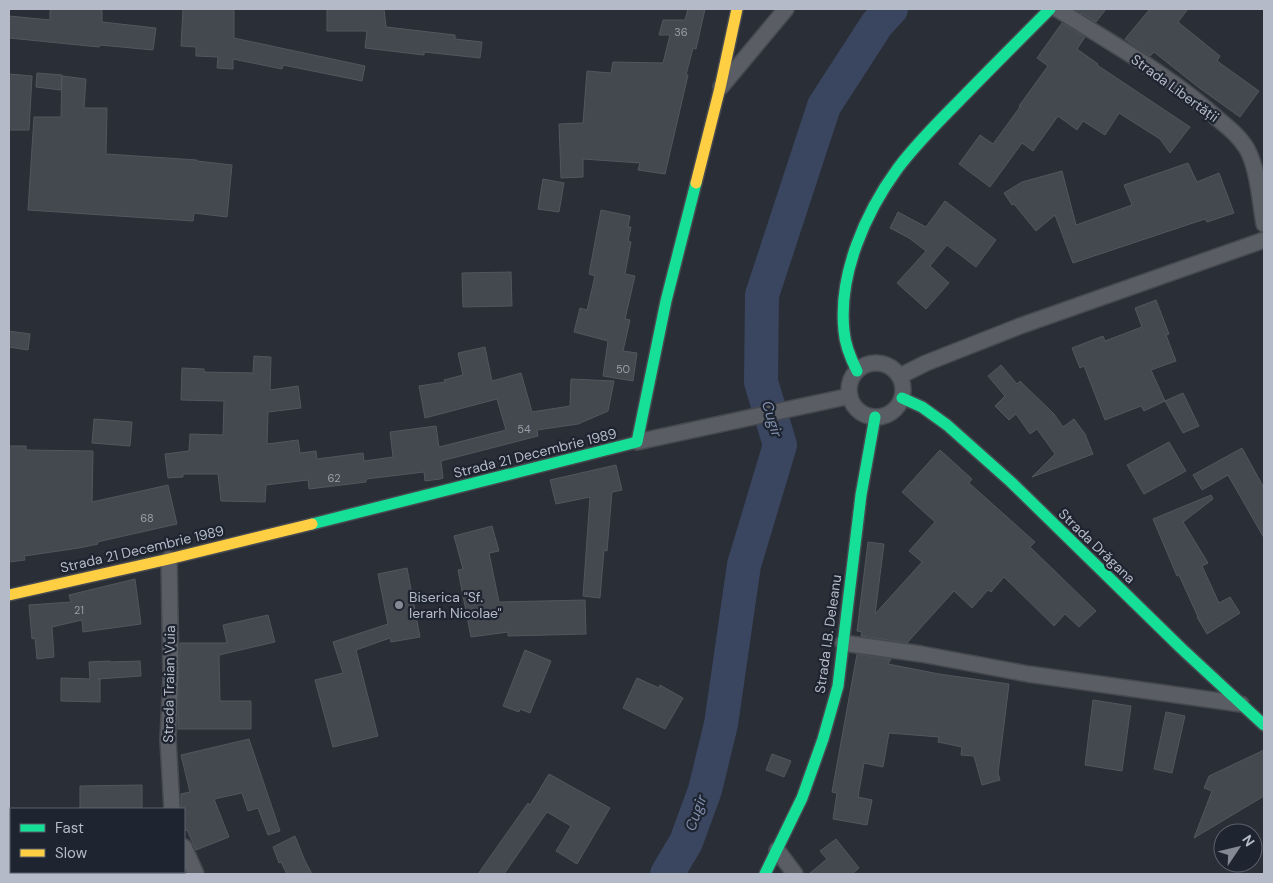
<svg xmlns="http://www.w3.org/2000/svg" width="1273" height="883" font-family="'DM Sans',sans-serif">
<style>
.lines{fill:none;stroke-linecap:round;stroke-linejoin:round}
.river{stroke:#3a465f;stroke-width:34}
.building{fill:#44484f;stroke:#52565d}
.street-casing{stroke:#46494f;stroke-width:18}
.fast-casing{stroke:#46494f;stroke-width:14}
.slow-casing{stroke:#46494f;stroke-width:14}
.street{stroke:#5a5d64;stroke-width:15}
.fast{stroke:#16e098;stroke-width:11}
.slow{stroke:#ffcf43;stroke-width:11}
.poi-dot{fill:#848994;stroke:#1e2430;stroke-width:2}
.labels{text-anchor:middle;stroke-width:4.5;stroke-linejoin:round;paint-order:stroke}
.number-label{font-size:11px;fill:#989ea9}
.street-label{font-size:14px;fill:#b4bac7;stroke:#1e2430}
.poi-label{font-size:14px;fill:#b4bac7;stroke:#1e2430;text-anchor:start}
.water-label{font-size:15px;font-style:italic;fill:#7e8dac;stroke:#1e2430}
</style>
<rect width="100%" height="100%" fill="#2a2e36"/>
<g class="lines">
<path class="river" d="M667,874L686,842L705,790L721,724L744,565L780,445L761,382L762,295L824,106L877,24L891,9"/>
</g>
<path class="building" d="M50,9H102V22L156,28L153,50L100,45L99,47L9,38V16L50,20Z
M183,9H234V38L365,66L362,81L283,65L282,69L233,59V69L217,68L218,57L196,56V47L181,46Z
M327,9H384L386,27L455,35V39L482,42L480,58L424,52V55L365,48L367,31H327Z
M688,9H705L696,49L693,48L686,75H688L665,174L638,170L640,163L583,159V177L561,178L559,124L583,123L587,71L611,73L613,62L663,63L670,35H659L663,20H685Z
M1074,9H1106L1096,22Z
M1150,9H1188L1178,22L1220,56L1217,61L1259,91L1240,117L1198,87L1154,52L1150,56L1125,39Z
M1062,23L1085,37L1077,49L1098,64L1097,65L1190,127L1170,153L1160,139L1119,113L1105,135L1083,121L1077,130L1058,116L1033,151L1022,143L990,187L959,164L980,135L993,144L1020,107L1019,106L1048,66L1037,58Z
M37,73L62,75L61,90L36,87Z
M9,74L32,76L29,130H9Z
M62,76L86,79L84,108H107L106,154L197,160V161L232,165L227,217L194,213L193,221L28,210L34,117H61Z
M1188,163L1197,182L1219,173L1234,213L1207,222L1205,219L1073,263L1055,215L1036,231L1014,204L1012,205L1004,193L1022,182L1062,171L1076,225L1132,205L1124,185Z
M543,179L564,183L559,212L538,209Z
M945,201L996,240L976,267L947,245L930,266L949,283L926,309L897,283L926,251L909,238L890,228L898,212L926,227Z
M601,210L630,216L628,227H631L628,241L631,242L625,274L635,276L625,319L630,320L623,351L637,353L633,381L603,376L608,341L574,332L580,308L587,310L595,276L589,274Z
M511,272L512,306L463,307L462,273Z
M1156,300L1169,334L1166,335L1176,361L1151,370L1165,401L1144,411L1141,406L1105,420L1084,366L1080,368L1072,348L1103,336L1105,341L1142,327L1135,308Z
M9,331L30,334L28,350L9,347Z
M485,347L492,381L521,373L532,412L570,406L571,379L614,381L608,411L578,424L537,430L538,436L441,461L443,478L440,479L425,481L424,472L366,479V482L309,489L308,480L266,485L265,502L221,501L218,474H183V477L168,478L165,454L189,451L190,434L223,435L224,401L181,400L182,368L204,369V372L253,373L254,356L271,357L270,390L298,386L301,408L268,412L267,444L298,440L300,453L316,451L317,459L363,453L364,461L393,457L390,432L436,426L439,447L506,430L497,399L425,418L419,386L445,382L444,380L463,375L458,353Z
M1001,365L1017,384L1020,381L1054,414L1063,427L1074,419L1085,434L1093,454L1032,477L1055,454L1037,429L1030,434L1016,414L1009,420L995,406L1005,396L988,376Z
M1183,393L1199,426L1183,433L1165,401Z
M94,419L132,422L130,446L92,443Z
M1169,442L1186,471L1144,494L1127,465Z
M9,446H26V450L93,451L92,502L168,485L177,524L97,542L98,544L79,548L24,556L25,560L9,562Z
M1242,448L1264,488V538L1228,475L1202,490L1193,475Z
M940,450L972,479L969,483L1035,542L1030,547L1096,611L1079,627L1065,614L1054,626L1004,577L991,592L988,590L972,608L954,591L907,643L861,636L862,632L857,631L868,542L884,544L875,614L922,562L909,551L935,522L902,492Z
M616,465L622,490L612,492L607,551L604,550L600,598L583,596L590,497L556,504L550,480Z
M1211,495L1213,499L1183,522L1208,563L1202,566L1219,603L1230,597L1240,613L1207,634L1197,617H1198L1179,575L1177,576L1153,519Z
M492,526L499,551L489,553L499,602L585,600L586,634L508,636V632L471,637L458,570L463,569L454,536Z
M407,568L420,637L391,642L390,638L356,650L378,736L333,747L315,680L343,673L333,642L388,624L378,574Z
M135,579L141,624L83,632L82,620L52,627L54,657L37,659L35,638L32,639L29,605L71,602L69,595Z
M268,615L275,642L219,655L220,701H251V729H178L180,643H227L223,625Z
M525,650L551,661L530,713L520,709L519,712L503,706Z
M857,654L891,659L888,664L939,674L1009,684L998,773L1000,780L982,785L974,756L961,755L962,747L938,742L939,737L889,733L883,767L864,763L858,797L872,800L867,825L833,819L837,793L832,792Z
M110,661V662L140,661L141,676L98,679H100V702L61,701V678L90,679L89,662Z
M637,678L659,688L660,685L683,698L665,729L623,708Z
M1093,700L1131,706L1122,771L1085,765Z
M1166,712L1185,716L1172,773L1154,769Z
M249,739L280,831L268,835L258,808L248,811L242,793L214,799L229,837L196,850L187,830L184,831V809H181V794L190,792L181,755Z
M1264,750V796L1194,838L1212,791L1204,788L1209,776Z
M772,754L791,761L784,777L766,770Z
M549,774L610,808L577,864L556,851L571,826L547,812L504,874H478L528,803L530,805Z
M142,785V808H80V786Z
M295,836L305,861L312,874H287L281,862L279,863L273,847Z
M836,839L859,868L852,874H809L827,859L820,851Z"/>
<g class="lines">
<g class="street-casing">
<path id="street" d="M1057,9C1111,43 1171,76 1218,119C1229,128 1240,137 1247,149C1258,169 1260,201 1264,224
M721,87L786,9
M849 390a27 27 0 1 1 54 0a27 27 0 1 1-54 0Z
M900,376L926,363L1020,326L1264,240
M637,442L850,396
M169,559L171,676L168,740L172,809
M843,643L921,654L1028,674L1241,704
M184,847L196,874
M777,850L795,874"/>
</g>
<g class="fast-casing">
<path id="fast" d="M857,371C851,359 845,345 844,331C838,275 865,213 898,168C916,144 938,122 959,101C989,70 1020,39 1050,9
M902,398L922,407L947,425L1011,482L1182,649L1264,725
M312,524L637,442L666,301L696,183
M765,874L802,798L823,739L838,686L861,495L875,417"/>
</g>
<g class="slow-casing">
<path id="slow" d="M696,183L720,88L737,9
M9,595L169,559L312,524"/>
</g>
<use href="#street" class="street"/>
<use href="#fast" class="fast"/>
<use href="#slow" class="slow"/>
</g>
<circle class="poi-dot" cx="399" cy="605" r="5"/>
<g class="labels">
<g class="number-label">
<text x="681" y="36">36</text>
<text x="623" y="373">50</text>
<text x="524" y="433">54</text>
<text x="334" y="482">62</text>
<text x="147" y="522">68</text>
<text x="79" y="614">21</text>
</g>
<g class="street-label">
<text transform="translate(1175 88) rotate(36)" y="5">Strada Libertății</text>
<text transform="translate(535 453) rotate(-14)" y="5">Strada 21 Decembrie 1989</text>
<text transform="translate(1097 546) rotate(44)" y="5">Strada Drăgana</text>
<text transform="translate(142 549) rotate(-13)" y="5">Strada 21 Decembrie 1989</text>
<text transform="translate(828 634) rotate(-82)" y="5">Strada I.B. Deleanu</text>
<text transform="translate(169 684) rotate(-89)" y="5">Strada Traian Vuia</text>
</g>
<g class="poi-label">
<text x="409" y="602">Biserica "Sf.<tspan x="409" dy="16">Ierarh Nicolae"</tspan></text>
</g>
<g class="water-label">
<text transform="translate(772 419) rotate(73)" y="5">Cugir</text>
<text transform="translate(696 813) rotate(-70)" y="5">Cugir</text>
</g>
</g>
<rect width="1273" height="883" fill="none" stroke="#b4bac7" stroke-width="20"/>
<rect x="10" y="808" width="175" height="65" fill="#1e2430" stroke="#5a606c"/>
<rect x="20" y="824" width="25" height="8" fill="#16e098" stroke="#5a606c"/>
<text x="55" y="833" font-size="15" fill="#b4bac7">Fast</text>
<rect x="20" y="849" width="25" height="8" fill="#ffcf43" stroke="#5a606c"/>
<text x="55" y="858" font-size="15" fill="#b4bac7">Slow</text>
<g transform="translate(1238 848) rotate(55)"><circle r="24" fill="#1e2430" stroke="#5a606c"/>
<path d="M0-4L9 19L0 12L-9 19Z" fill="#848994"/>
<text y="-8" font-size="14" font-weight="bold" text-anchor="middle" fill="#b4bac7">N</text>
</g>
</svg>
